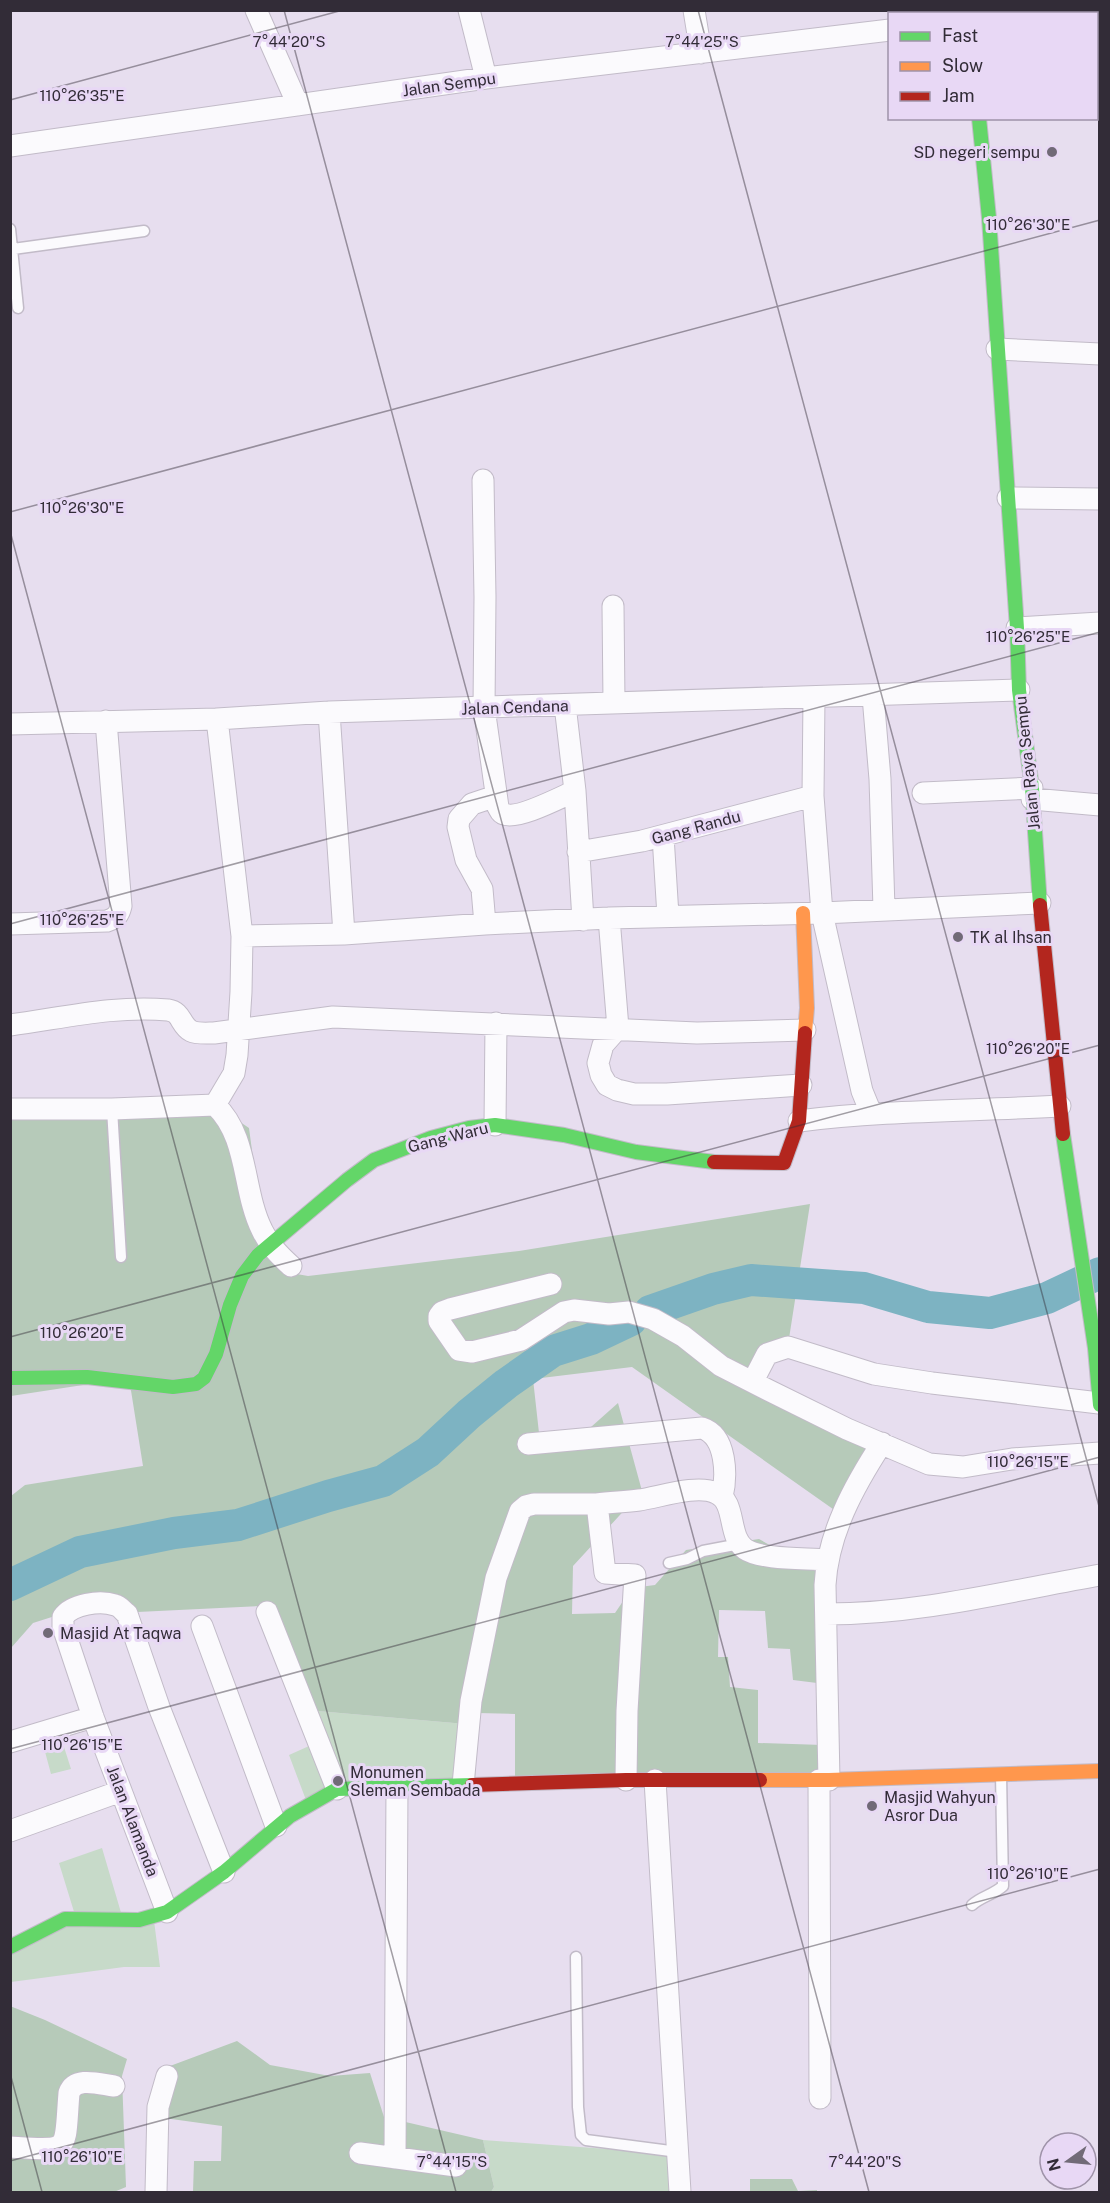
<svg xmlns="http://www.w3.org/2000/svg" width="1110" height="2203" font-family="'Public Sans',sans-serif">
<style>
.green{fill:#c7dac9}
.forest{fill:#b6cab9}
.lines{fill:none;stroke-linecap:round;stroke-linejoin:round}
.river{stroke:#7db3c2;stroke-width:32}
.lane-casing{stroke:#c2bbc8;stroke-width:13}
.street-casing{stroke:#c2bbc8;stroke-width:23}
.fast-casing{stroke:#c2bbc8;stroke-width:16}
.slow-casing{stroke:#c2bbc8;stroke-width:16}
.jam-casing{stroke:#c2bbc8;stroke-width:16}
.lane{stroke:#fbfafd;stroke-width:10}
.street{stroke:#fbfafd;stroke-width:21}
.fast{stroke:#63d668;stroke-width:14}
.slow{stroke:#ff974d;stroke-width:14}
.jam{stroke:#b3261e;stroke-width:14}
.ticks{fill:none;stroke:#322c37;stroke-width:1.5;stroke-opacity:0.45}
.poi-dot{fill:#716a77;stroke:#e8d8f5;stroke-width:2}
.labels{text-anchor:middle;stroke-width:6;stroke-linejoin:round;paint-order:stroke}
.street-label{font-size:16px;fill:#322c37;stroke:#e8d8f5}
.poi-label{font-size:16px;fill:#322c37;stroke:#e8d8f5;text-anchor:start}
.ticks-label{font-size:15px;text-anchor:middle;fill:#322c37;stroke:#e8d8f5;stroke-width:6;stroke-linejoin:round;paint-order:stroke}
</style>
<rect width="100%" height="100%" fill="#e7deef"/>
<path class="green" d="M306,1710L477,1725L475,1785L306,1800L289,1755L318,1742Z
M58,1728L71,1769L51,1774L40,1733Z
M102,1848L122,1916L153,1913L160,1967H124L11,1982V1944L75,1915L59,1863Z
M483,2140L676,2154L679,2192H491L494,2187Z"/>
<path class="forest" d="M215,1105L249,1128L264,1241L291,1273L308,1276L519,1251L810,1204L788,1345L749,1385L877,1447L840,1514L632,1367L533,1379L541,1451H564L618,1403L642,1491L573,1566L572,1614L615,1613L632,1588L655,1585L686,1550L759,1539L817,1572L825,1684L793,1680L790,1649L768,1648L765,1611L719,1610L718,1657H728L730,1687L758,1690V1743L823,1745L822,1778L515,1783V1714L478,1713L477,1725L306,1710L261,1606L55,1616L33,1623L11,1648V1496L25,1485L143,1466L129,1378L11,1396L10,1112Z
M10,2006L45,2020L127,2059L122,2076L126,2187L114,2192H11Z
M237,2041L270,2065L330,2076L370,2073L384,2117L483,2140L494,2187L491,2192H193L194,2161H221L222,2126L164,2118L170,2066Z
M750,2179H792L798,2191L817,2190V2192H750Z"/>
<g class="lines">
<path class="river" d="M650,1311L713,1289L751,1280L864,1288L928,1307L990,1313L1047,1298L1100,1273
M10,1585L80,1552L174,1533L238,1525L328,1496L383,1481L428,1452L469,1414L506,1384L553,1351L591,1339L631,1320"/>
<g class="lane-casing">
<path id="lane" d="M10,229L18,308
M13,249L144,231
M112,1109L121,1257
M669,1563L687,1559L703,1551L740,1544
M972,1905C982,1896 993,1895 1003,1886L1001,1774
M576,1957L578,2107L581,2135L586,2140L678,2152"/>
</g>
<g class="street-casing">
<path id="street" d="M256,10L298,105
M469,10L486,78
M694,10L701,53
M958,10V14
M1014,14L1035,10
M10,146L486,78L890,30
M997,349L1100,354
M483,480L485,597L484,708L498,807C500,810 500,813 504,814C518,820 561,797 575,791
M1008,498L1100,499
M613,606L614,702
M1017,628L1100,623
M873,696L880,779L884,909
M814,697L813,796L822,913L862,1091L871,1113
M565,705L575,791L583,920
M329,712L344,934
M10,724L217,719L329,712L1019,690
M923,793L1032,788
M1032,799L1100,805
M663,836L668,916
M578,852L642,841L813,796
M609,918L618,1028L603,1045L598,1063L601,1075L607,1085L617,1090L634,1094H667L801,1085
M10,924L107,921C116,918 119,915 121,906L106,721
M485,924L482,889L466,860L458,827L459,819L472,804L496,796
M242,936L344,934L485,924L609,918L822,913L1040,903
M10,1025C63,1018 115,1005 168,1010C182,1012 180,1025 191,1031C197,1034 207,1033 214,1033L333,1017L697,1033L805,1030
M215,1105C249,1137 242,1190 262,1230C269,1245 279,1255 291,1266
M10,1109H112L215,1105L234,1073L237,1055L241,992L242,936L217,719
M799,1121C886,1110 973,1111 1060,1106
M495,1125L496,1023
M551,1284L450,1309L442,1312L439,1316V1321L459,1350L472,1352L521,1340L564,1312L574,1310L609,1314L629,1312L653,1319L683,1336L721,1366L768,1390L847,1429L929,1464L963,1467L1012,1459L1100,1453
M753,1381L767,1354L788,1347L874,1374L932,1383L1099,1403
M528,1444L702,1428C727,1436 727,1476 722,1497
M267,1612L337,1789
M826,1614C919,1614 1009,1591 1100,1575
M202,1626L276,1826
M10,1742L93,1717
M626,1780L627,1711L635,1575L605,1573L597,1504C611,1502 625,1502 639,1500C660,1497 697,1484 716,1493C737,1502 727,1536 745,1549C761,1560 806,1558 827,1560
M655,1780L680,2192
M819,1780L820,2098
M829,1780L825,1585C828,1533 854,1486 882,1443
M463,1785L471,1701L496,1578L520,1511L526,1506L534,1504H597
M10,1831L121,1791
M167,1912L93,1717L63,1627V1617C72,1604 100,1600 115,1605C120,1606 123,1611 127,1614L159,1707L224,1872
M10,2147C73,2151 64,2153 69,2093C75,2076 99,2084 114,2086
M360,2153L456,2166
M395,2158L397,1786
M156,2192L158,2107L167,2076"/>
</g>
<g class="fast-casing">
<path id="fast" d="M979,118L989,218L1017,628L1019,690L1032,788L1040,905
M1063,1134L1095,1348L1100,1405
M10,1378L87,1377L173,1387L196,1384L204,1378L216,1354L230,1305L242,1276L258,1255L347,1180L374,1160L431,1138L469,1128L495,1125L564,1135L636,1152L714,1162
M10,1947L65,1919L139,1920L167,1912L224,1872L290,1816L337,1789L472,1785"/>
</g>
<g class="slow-casing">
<path id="slow" d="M803,913L807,1008L805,1033
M760,1780H829L1100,1771"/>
</g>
<g class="jam-casing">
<path id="jam" d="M1040,905L1063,1134
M714,1162L784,1163L799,1121L805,1033
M472,1785L626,1780H760"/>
</g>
<use href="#lane" class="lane"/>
<use href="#street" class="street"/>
<use href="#fast" class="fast"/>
<use href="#slow" class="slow"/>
<use href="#jam" class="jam"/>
</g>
<path class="ticks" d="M284,10L869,2192M698,10L1100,1510M10,100L343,10M10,512L1100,220M10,531L456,2192M10,924L1100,632M10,1337L1100,1045M10,1749L1100,1457M10,2073L42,2192M10,2161L1100,1869"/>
<g class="poi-dot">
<circle cx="1052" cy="152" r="6"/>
<circle cx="958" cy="937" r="6"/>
<circle cx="48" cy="1633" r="6"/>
<circle cx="338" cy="1781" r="6"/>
<circle cx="872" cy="1806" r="6"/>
</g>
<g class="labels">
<g class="street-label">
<text transform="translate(449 84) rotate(-8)" y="6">Jalan Sempu</text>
<text transform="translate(515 707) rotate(-2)" y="6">Jalan Cendana</text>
<text transform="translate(1027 763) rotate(-96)" y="6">Jalan Raya Sempu</text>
<text transform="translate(696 827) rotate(-15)" y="6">Gang Randu</text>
<text transform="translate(448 1137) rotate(-14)" y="6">Gang Waru</text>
<text transform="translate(133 1821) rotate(69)" y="6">Jalan Alamanda</text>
</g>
<g class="poi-label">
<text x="1040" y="158" text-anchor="end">SD negeri sempu</text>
<text x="970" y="943">TK al Ihsan</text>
<text x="60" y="1639">Masjid At Taqwa</text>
<text x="350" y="1778">Monumen<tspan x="350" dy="18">Sleman Sembada</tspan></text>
<text x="884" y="1803">Masjid Wahyun<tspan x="884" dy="18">Asror Dua</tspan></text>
</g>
</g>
<g class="ticks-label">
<text x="289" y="47">7°44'20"S</text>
<text x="702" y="47">7°44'25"S</text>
<text x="82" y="101">110°26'35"E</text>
<text x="1028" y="230">110°26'30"E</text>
<text x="82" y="513">110°26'30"E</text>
<text x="1028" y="642">110°26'25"E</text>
<text x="82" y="925">110°26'25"E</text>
<text x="1028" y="1054">110°26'20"E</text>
<text x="82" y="1338">110°26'20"E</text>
<text x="1028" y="1467">110°26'15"E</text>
<text x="82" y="1750">110°26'15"E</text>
<text x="1028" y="1879">110°26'10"E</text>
<text x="82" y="2162">110°26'10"E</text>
<text x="452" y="2167">7°44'15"S</text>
<text x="865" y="2167">7°44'20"S</text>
</g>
<rect width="1110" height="2203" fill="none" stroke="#322c37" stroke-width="24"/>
<rect x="888" y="12" width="210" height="108" fill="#e8d8f5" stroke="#9f93a9" stroke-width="1.5"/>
<rect x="900" y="32" width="30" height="9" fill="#63d668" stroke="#9f93a9" stroke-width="1.5"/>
<text x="942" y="42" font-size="18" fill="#322c37">Fast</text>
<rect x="900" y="62" width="30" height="9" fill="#ff974d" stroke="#9f93a9" stroke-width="1.5"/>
<text x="942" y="72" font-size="18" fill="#322c37">Slow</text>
<rect x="900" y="92" width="30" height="9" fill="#b3261e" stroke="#9f93a9" stroke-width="1.5"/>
<text x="942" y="102" font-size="18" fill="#322c37">Jam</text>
<g transform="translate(1068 2161) rotate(255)"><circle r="28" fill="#e8d8f5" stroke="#9f93a9" stroke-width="1.5"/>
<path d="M0-4.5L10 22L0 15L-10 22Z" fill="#716a77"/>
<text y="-9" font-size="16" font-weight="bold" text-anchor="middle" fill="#322c37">N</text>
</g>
</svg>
